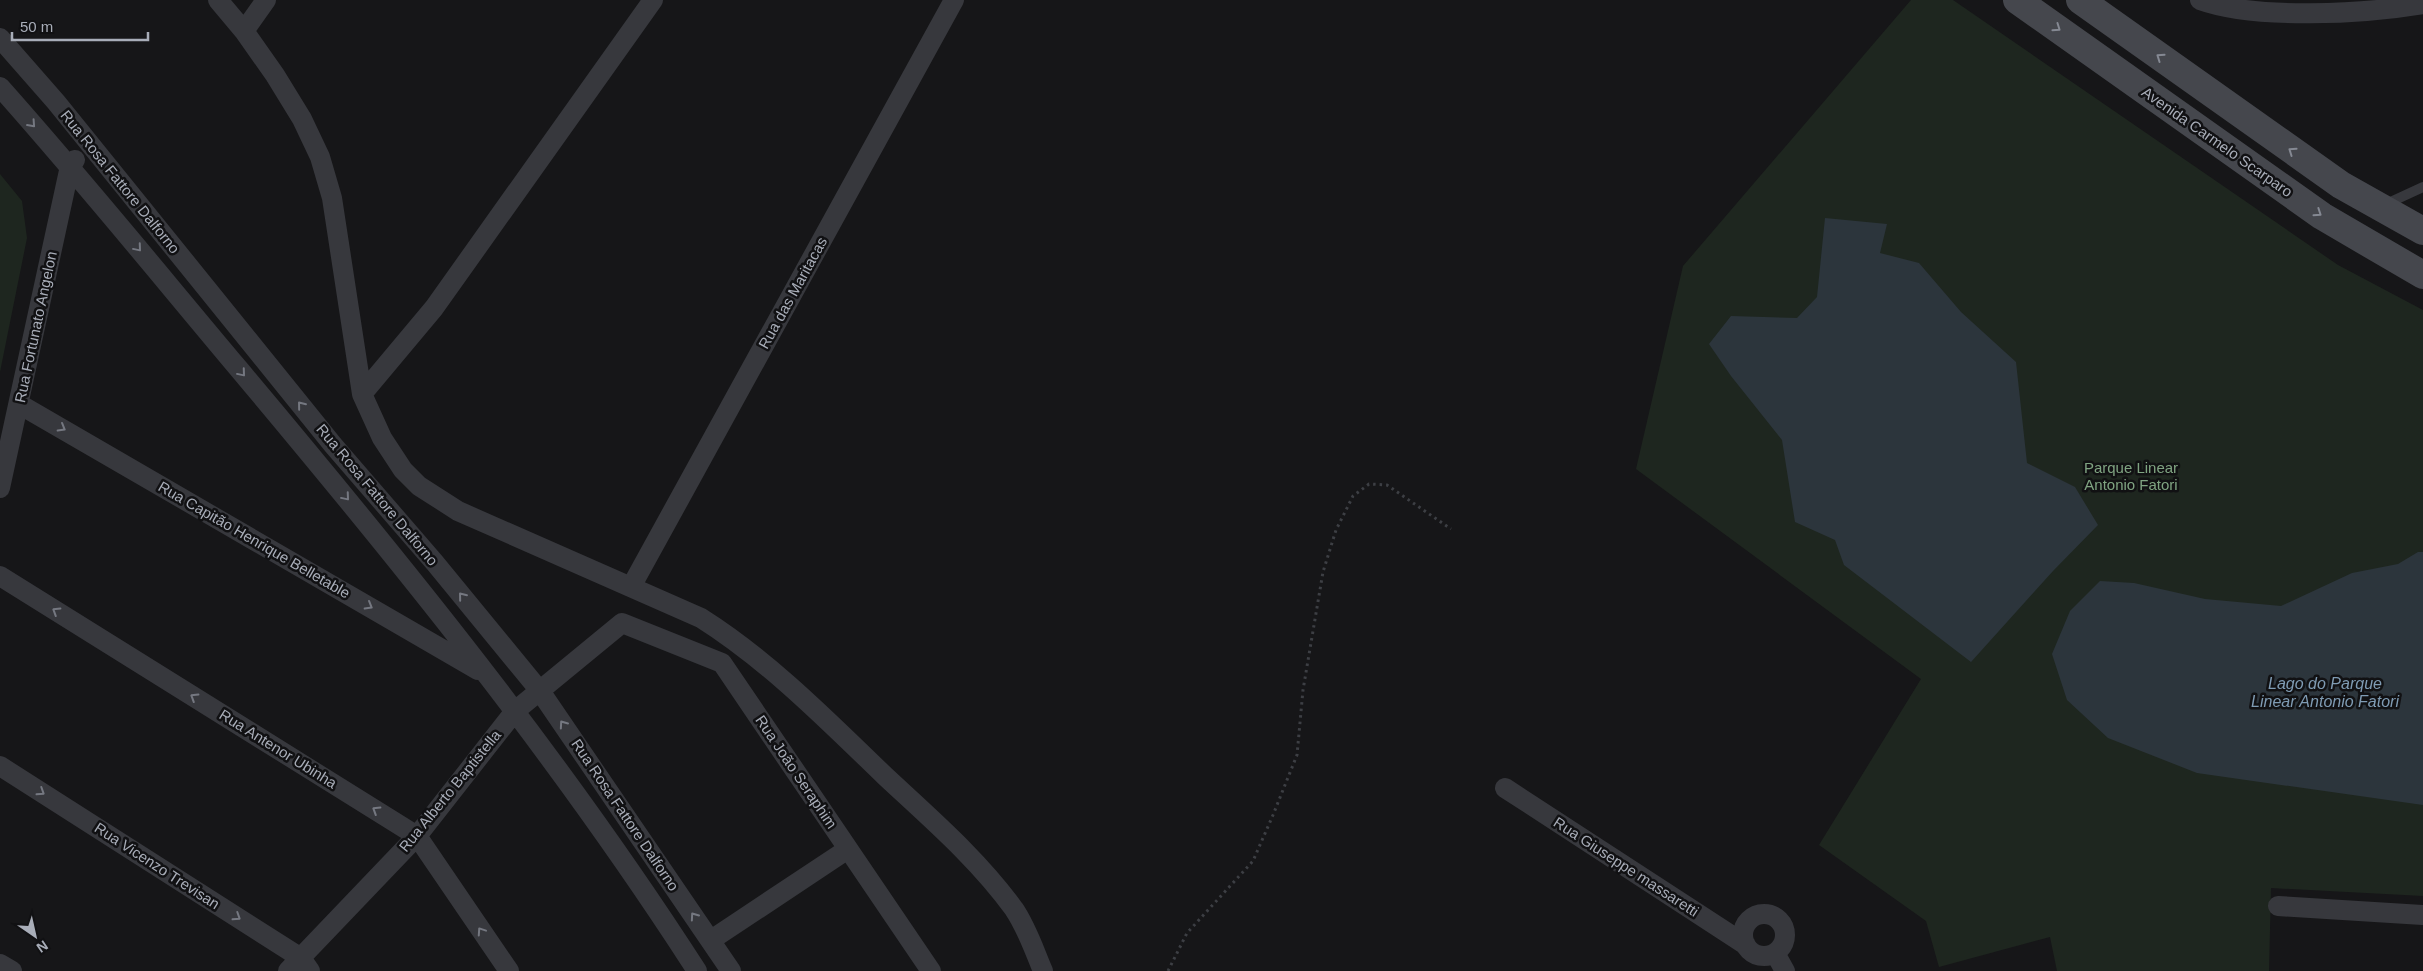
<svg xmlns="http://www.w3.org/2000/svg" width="2423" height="971" font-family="Helvetica,sans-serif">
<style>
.green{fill:#1e261f}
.water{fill:#2c353c}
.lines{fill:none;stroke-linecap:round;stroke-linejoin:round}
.path{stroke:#3d3f44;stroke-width:3;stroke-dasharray:2.5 4;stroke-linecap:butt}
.lane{stroke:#37383d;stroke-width:10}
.street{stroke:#37383d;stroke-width:20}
.secondary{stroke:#45474d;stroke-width:28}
.oneway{stroke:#858993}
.oneway2{stroke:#757881}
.labels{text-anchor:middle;stroke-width:5;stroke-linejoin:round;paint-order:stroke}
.street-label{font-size:15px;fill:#a8adb8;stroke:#111113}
.park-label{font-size:15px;fill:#7fa381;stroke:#111113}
.water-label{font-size:16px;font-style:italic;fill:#7f9bb3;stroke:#111113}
</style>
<rect width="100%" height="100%" fill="#161618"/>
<path class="green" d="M1911,0H1953L2338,265L2423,310V896L2271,888L2269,971H2057L2050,937L1939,967L1926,921L1819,845L1921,679L1636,469L1683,266Z
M0,174L22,201L27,238L0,372Z"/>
<path class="water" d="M1825,218L1887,224L1880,253L1919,263L1961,312L2016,362L2027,463L2075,487L2098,525L2053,571L1971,662L1844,565L1835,540L1795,522L1782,440L1731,376L1709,344L1731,316L1797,318L1817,297Z
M2418,552H2423V805L2197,773L2108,738L2067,700L2052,654L2070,611L2100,581L2134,583L2205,599L2281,606L2352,573L2398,564Z"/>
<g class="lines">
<path class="path" d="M1168,971L1187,933L1253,861L1273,815L1297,755L1303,690L1323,572L1336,530L1353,496L1369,484L1387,485L1451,529"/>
<path class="lane" d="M2384,205L2423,187"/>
<path class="street" d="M218,0L244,31L275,75L302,119L320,157L332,198L362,394L382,438L403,470L419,486L458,511L701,618C769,661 827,720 885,776C930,818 978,859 1014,909C1027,928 1034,950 1043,971
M2200,0C2256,20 2364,14 2423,4
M244,31L266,0
M0,38L56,102L333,445L435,563L540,691L731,971
M0,87C82,179 159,274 238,368C401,562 560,758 697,971
M362,394L434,308L653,0
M19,404L478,670
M0,488L70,166L75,160
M0,576L417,836L509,971
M631,587L954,0
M0,766L301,958L310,971
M1505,788L1746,945
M2278,906L2423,915
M1743 935a21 21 0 1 1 42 0a21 21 0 1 1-42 0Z
M711,940L848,849
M1775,953L1785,971
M0,964L12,971
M288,971L417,836L515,711L622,623L722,663L931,971"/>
<path class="secondary" d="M2017,0L2322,216L2423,275
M2080,0L2341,185L2423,231"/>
</g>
<defs><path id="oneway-chevron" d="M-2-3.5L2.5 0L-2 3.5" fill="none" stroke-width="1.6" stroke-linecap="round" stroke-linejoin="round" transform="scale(1.25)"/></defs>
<g class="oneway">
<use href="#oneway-chevron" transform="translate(2057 28) rotate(35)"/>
<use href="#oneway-chevron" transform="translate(2160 57) rotate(-145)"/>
<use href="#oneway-chevron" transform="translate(2292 151) rotate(-145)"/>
<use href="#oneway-chevron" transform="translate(2318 213) rotate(34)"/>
</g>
<g class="oneway2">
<use href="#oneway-chevron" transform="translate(32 124) rotate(48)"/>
<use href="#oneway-chevron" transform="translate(138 248) rotate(50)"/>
<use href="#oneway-chevron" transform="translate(242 373) rotate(50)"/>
<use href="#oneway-chevron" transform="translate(301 405) rotate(-129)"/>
<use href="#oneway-chevron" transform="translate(62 428) rotate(30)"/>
<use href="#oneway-chevron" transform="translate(346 497) rotate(50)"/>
<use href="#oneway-chevron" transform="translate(462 596) rotate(-129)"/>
<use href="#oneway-chevron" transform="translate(369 606) rotate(30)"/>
<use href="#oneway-chevron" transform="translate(56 611) rotate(-148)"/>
<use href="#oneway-chevron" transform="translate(194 697) rotate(-148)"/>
<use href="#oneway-chevron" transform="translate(563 724) rotate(-125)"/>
<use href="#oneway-chevron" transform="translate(41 792) rotate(33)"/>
<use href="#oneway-chevron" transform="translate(376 810) rotate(-148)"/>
<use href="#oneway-chevron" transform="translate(694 916) rotate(-125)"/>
<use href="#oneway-chevron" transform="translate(237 917) rotate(33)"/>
<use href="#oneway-chevron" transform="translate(481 931) rotate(-124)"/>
</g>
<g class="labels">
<g class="street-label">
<text transform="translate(2217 142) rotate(35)" y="5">Avenida Carmelo Scarparo</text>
<text transform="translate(120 182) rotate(51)" y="5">Rua Rosa Fattore Dalforno</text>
<text transform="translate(793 293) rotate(-61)" y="5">Rua das Maritacas</text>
<text transform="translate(36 327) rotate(-78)" y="5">Rua Fortunato Angelon</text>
<text transform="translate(377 495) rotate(50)" y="5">Rua Rosa Fattore Dalforno</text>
<text transform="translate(254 540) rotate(30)" y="5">Rua Capitão Henrique Belletable</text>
<text transform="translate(278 749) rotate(32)" y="5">Rua Antenor Ubinha</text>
<text transform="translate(796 772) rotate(56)" y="5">Rua João Seraphim</text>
<text transform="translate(450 791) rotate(-51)" y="5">Rua Alberto Baptistella</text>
<text transform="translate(625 815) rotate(56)" y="5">Rua Rosa Fattore Dalforno</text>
<text transform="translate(157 866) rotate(33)" y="5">Rua Vicenzo Trevisan</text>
<text transform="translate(1626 867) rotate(33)" y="5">Rua Giuseppe massaretti</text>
</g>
<g class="park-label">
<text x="2131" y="473">Parque Linear<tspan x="2131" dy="17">Antonio Fatori</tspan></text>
</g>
<g class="water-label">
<text x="2325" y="689">Lago do Parque<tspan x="2325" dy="18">Linear Antonio Fatori</tspan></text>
</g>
</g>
<g transform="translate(35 936) rotate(146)" stroke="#111113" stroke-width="4" paint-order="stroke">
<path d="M0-4L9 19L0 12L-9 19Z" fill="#a8adb8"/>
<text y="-8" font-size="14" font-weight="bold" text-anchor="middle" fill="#a8adb8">N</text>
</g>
<path d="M12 32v8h136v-8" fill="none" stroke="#a8adb8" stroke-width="2.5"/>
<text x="20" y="32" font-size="15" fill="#a8adb8" stroke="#111113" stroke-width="4" paint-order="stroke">50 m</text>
</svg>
